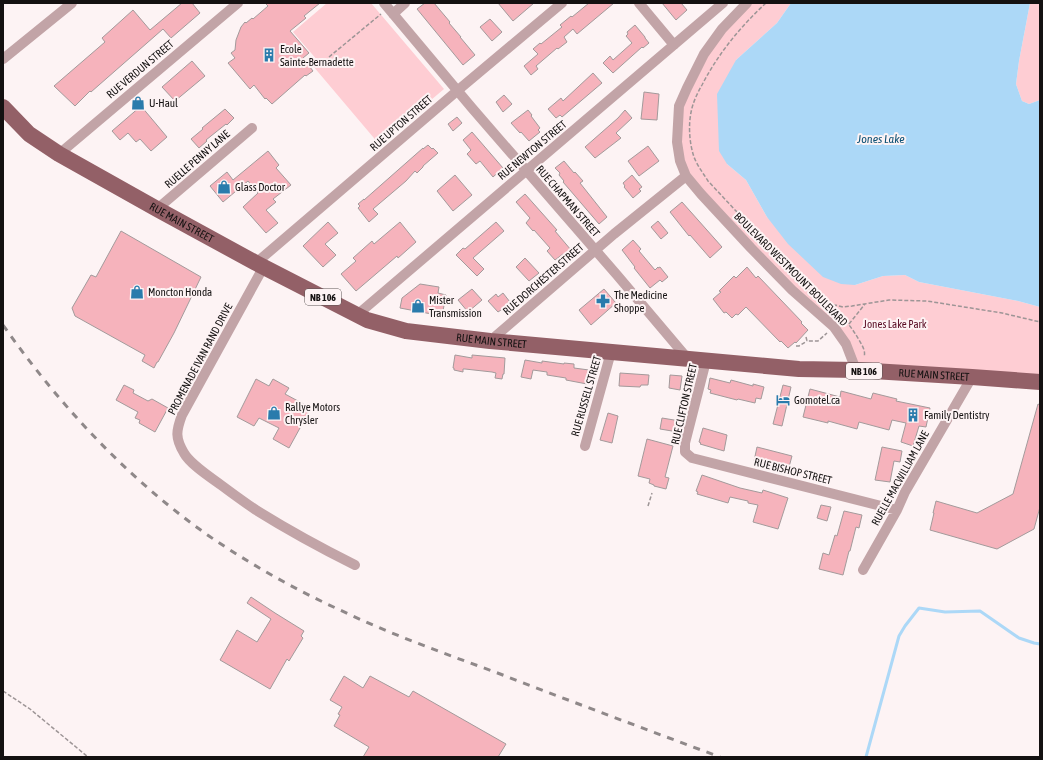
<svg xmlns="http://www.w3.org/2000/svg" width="1043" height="760" font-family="'Asap Condensed',sans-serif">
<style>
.green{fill:#fecdd3}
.water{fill:#acd8f7}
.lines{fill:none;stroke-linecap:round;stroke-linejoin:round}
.stream{stroke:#acd8f7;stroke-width:3}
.building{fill:#f6b3bc;stroke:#a39a9b}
.path{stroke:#9d9596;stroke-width:1.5;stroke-dasharray:4 2;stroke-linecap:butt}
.minor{stroke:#c2a4a7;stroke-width:10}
.primary{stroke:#936067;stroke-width:16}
.rail{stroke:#8f8889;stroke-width:3;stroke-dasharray:7 7;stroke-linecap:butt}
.labels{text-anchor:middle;stroke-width:4;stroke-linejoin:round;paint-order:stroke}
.shield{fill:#fdf3f4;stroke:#5a5555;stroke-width:1}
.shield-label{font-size:10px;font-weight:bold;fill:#141111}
.poi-label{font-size:11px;fill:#141111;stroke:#fdf3f4;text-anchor:start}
.street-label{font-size:11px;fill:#141111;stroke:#fdf3f4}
.park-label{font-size:11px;fill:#580a22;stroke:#fdf3f4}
.water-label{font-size:12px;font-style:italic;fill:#094e72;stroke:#fdf3f4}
</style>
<rect width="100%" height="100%" fill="#fdf3f4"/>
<path class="green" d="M327,3H371L444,89L379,144L313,66L318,61L293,32Z
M747,3H791L777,23L736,60L727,164L746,180L767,217L855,285L883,276L905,275L919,282L1018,301L1040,307V382L856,370L846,344L686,176L677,142L687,88L704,54Z
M1030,3H1040V100L1029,104L1022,101L1016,84L1019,61Z"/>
<path class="water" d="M791,3H1030L1019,61L1016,84L1022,101L1029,104L1040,100V307L1018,301L919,282L905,275L883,276L855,285L841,284L823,277L788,244L767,217L746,180L727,164L719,151L717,94L736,60L777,23Z"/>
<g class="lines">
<path class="stream" d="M866,757L899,636L905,626L919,608L945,612L980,611L1019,638L1034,643L1040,644"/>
</g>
<path class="building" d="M182,3H192L200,13L171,38L163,29L91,92L90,91L75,106L54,86L105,42L102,38L133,10L150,30Z
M265,3H320L304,16L306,18L290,31L309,53L303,58L313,71L306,76L305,75L272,104L266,98L265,99L254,85L250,89L228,63L235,58L231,53L235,50L236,40L241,27L245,22L246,23L252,18L253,19L268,6Z
M425,3H434L450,22L449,23L461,37H460L475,55L463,65L417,9Z
M498,3H534L513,21Z
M589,3H614L577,34L573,29L564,37L567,42L558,49L557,48L536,66L538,69L531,75L524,66L538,54L533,49L540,43L541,44L562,27L560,25L571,16L572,17Z
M662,3H681L687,10L676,20Z
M490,19L502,32L492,41L480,27Z
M635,25L645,37V38L649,43L643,48L642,47L613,73L603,63L610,56L613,60L632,43L626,36L628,34L627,32Z
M192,61L205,76L175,101L162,87Z
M593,73L602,83L562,117L560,115L556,118L548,109L561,98L563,101Z
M644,92L659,94L657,120L641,119Z
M504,95L512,104L503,112L496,102Z
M141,106L167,137L151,151L140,139L136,142L128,133L120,140L112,131Z
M225,109L234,118L227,125L226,124L206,140L207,141L199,148L191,139L203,129L202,128Z
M528,110L532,115L531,116L540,128L538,130L540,132L529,141L521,132L520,133L511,123Z
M625,110L632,118L616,133L621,138L595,158L585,147L618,118Z
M457,117L462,123L453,131L448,124Z
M472,132L503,168L493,177L480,161L476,164L467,154L471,150L463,140Z
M428,145L432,149L433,148L438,153L423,166V167L417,173L415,171L406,181L373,209L378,214L369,222L358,208L360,206L358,204L364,199V200L423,148V149Z
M648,146L659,161L639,176L628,161Z
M268,151L279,165L276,168L291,185L273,199L276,202L266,210L278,223L266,233L243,207L258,193L248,181L223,202L210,186L227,172L233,180Z
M564,161L574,173L575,172L583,181L580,183L607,217L599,224L563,182L564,181L559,175L560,173L555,168Z
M455,175L472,195L453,211L437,191Z
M632,175L642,187L639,189L641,191L633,198L624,187L625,186L623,183Z
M525,194L557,230L555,231L571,250L564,256L563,254L555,260L547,251L550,248L534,230L533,231L526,223L530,218L516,202Z
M682,202L722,247L710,258L690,235L689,236L670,212Z
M658,221L668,233L661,239L651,227Z
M328,222L338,233L325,244L336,255L323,267L303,246Z
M400,222L416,242L398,258L397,256L356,291L341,274L356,261L353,258L372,241L374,244Z
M496,222L504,231L473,258L484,269L477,276L456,255L463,248L465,249Z
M121,231L201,277L174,333L158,362H157L154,368L142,361L145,355L75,316L72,308L91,275L96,277Z
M633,240L641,249L639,251L655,270L658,267V268L660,267L668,277L662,282L660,280L650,288L634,268L635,267L622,250Z
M525,258L539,273L529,281L516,267Z
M747,267L756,278L758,276L802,322L801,323L808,330L796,343L795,342L788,348L781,341L780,342L746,307L738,315L736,314L732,318L726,312L724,313L713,299L721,292L719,291L734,276L736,278Z
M420,284L439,287L438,293L446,295L442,316L400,308L402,298Z
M472,289L482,300L468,312L458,300Z
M604,289L616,303L591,325L579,310Z
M503,293L510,302L507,304L509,306L503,311L501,310L498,312L488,301L496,294L498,297Z
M455,355L472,358V355L505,358L504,374H503L502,379L495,378L496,373L492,372L465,369H463V372L454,370V368H453Z
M525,360L542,363V361L564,364V363L574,364V368L589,370L587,384L566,380V378L547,375V372L533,370L531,379L521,377Z
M620,373L649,375L648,385H641L640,387L619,386Z
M670,375L682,376L680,390L669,388Z
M710,378L730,383L731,380L753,386V384L764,387L761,399L756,398L755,403L738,399L737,400L710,393L711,390L708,389Z
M256,379L269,386L273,379L289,388L285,394L311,408L289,448L273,439L279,428L259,418L254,426L237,417Z
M124,385L134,390L133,393L148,401L152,399L168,408L155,432L139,423L140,420L135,418L138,412L116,400Z
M783,385L791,387L782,426L773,424Z
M810,389L840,397L841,391L871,399L873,393L897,399L896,401L930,408L926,427L919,426L913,446L901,442L906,423L892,420L889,430L859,422L857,429L828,421V423L803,417Z
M1038,404L1040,405V507L1034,529L997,549L930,530L934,513H933L936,501L977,513L1013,494Z
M608,413L618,416L612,443L600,440Z
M662,418L680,421L678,432L660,429Z
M703,428L727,435L724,451L700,444L701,443L699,442Z
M647,439L673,446L665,477L669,478L666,489L654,486V485L649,483L650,479L638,476Z
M757,447L792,456L789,467L765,461L763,463L754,461Z
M882,447L902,451L900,462L894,461L890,482L875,480Z
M702,475L740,488L762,493L763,490L788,498L778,529L753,522L758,505L748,503V501L730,497L728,503L697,494L698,492L696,491Z
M821,505L831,507L827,521L817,518Z
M844,511L862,515L859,528L856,527L850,551H849L843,575L819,569L823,553L829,555L835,535L837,536Z
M251,597L275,613L304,631L301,636L303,638L289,661L287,659L270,689L220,660L237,630L257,642L271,619L247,603Z
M344,676L363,688L370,676L409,697L413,691L506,744L498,757H363L369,747L334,726L340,715L338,714L342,707L330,700Z"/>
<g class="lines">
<path class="path" d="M766,3C740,27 718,54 702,85C698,92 694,100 692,108C688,123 689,142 694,157C697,165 703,173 708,181L808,288L817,296L824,301L835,305L843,307L852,306L889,300L927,301L1002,313L1040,322
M329,57L381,14
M823,301C839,314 849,322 859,340C862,345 866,351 864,357
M849,324L865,304
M806,337L807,341H818L827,333
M796,346H799L807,341
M648,506L652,493
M3,691L30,709L88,757"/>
<path class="minor" d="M384,3L472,108L617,275L688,359
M639,3L674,45
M747,3L722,29L704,54L687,88L679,106L677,142L680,161L686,176L701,194L751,248L792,290L834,327L846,344L856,370
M393,14L405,3
M3,59L72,3
M59,154L238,3
M157,209L252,128
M256,263L457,91L562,3
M264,266L182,415C176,431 175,438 184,453C190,464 210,477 221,485C232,493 244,502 256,510C288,530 321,548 355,565
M357,315L723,3
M490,341L614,234L686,176
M706,361L685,443V452L692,458L897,510
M585,446L611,352
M863,570L897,510L905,492L972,377"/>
<path class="primary" id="s1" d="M3,107L29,134L59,154L157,209L256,263L367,320L406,331L490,341L799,369L856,370L972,377L1040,382"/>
<path class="rail" d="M3,325C60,406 128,479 209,536C250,564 294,589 340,610C390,634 443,653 495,672C570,701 645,729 720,757"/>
</g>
<defs>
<g id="building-bare" transform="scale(1.08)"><path d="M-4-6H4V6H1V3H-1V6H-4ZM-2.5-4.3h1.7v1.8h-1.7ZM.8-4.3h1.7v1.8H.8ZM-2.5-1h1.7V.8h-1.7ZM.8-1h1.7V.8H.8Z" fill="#2a7bac" stroke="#fdf3f4" stroke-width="2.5" paint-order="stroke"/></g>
<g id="shop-bare" transform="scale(1.08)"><path d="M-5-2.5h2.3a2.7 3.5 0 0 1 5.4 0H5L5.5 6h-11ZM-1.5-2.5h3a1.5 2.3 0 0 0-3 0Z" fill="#2a7bac" stroke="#fdf3f4" stroke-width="2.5" paint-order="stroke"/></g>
<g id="pharmacy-bare" transform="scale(1.08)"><path d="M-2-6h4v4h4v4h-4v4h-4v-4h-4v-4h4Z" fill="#2a7bac" stroke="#fdf3f4" stroke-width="2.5" paint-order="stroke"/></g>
<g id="hotel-bare" transform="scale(1.08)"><path d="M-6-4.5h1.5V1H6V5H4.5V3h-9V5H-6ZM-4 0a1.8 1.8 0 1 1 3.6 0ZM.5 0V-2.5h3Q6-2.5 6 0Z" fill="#2a7bac" stroke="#fdf3f4" stroke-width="2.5" paint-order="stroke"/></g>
</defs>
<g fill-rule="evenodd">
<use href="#building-bare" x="269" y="55"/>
<use href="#shop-bare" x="138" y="103"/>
<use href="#shop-bare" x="224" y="187"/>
<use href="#shop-bare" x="137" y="292"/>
<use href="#pharmacy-bare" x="603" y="301"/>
<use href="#shop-bare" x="418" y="306"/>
<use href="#hotel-bare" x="783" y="400"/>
<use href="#shop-bare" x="274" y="413"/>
<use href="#building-bare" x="913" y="415"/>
</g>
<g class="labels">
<g class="shield">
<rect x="305" y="289" width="36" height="16" rx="3"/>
<rect x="846" y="363" width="36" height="16" rx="3"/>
</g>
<g class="shield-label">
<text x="323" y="301">NB 106</text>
<text x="864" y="375">NB 106</text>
</g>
<g class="poi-label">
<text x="280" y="53">Ecole<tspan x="280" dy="13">Sainte-Bernadette</tspan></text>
<text x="149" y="107">U-Haul</text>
<text x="235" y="191">Glass Doctor</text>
<text x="148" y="296">Moncton Honda</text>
<text x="614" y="299">The Medicine<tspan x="614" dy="13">Shoppe</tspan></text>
<text x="429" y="304">Mister<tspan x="429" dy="13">Transmission</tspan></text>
<text x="794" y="404">Gomotel.ca</text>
<text x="285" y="411">Rallye Motors<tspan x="285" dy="13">Chrysler</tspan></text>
<text x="924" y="419">Family Dentistry</text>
</g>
<g class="street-label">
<text transform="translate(140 69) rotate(-40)" y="4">RUE VERDUN STREET</text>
<text transform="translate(401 123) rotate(-41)" y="4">RUE UPTON STREET</text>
<text transform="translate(532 150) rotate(-40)" y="4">RUE NEWTON STREET</text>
<text transform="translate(197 159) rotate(-41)" y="4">RUELLE PENNY LANE</text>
<text transform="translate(568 201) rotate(49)" y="4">RUE CHAPMAN STREET</text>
<text dy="4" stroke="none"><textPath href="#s1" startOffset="214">RUE MAIN STREET</textPath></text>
<text transform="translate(791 269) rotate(45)" y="4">BOULEVARD WESTMOUNT BOULEVARD</text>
<text transform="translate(543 279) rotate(-41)" y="4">RUE DORCHESTER STREET</text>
<text dy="4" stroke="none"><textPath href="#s1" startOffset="550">RUE MAIN STREET</textPath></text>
<text transform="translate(200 359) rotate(-62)" y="4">PROMENADE IVAN RAND DRIVE</text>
<text dy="4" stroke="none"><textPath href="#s1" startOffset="994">RUE MAIN STREET</textPath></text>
<text transform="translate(586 396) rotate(-74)" y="4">RUE RUSSELL STREET</text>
<text transform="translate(684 404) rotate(-77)" y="4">RUE CLIFTON STREET</text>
<text transform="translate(793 471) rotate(14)" y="4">RUE BISHOP STREET</text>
<text transform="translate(900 478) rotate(-61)" y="4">RUELLE MACWILLIAM LANE</text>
</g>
<g class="park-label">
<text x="895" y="328">Jones Lake Park</text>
</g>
<g class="water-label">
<text x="881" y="143">Jones Lake</text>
</g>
</g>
<rect width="1043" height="760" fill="none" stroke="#141111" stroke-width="8"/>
</svg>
